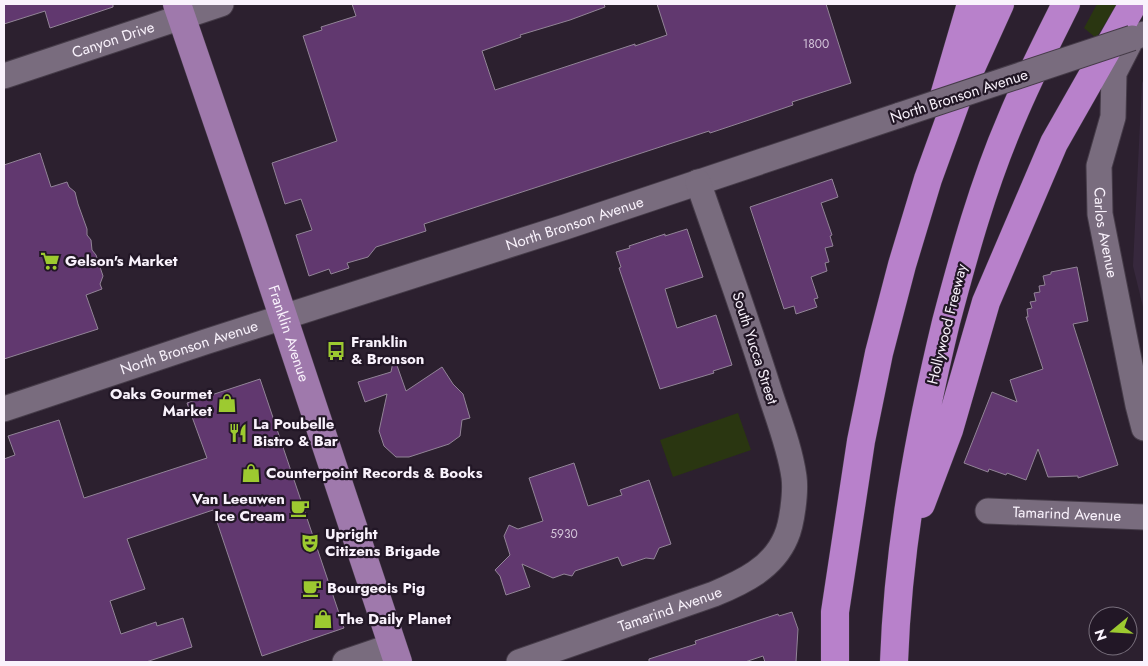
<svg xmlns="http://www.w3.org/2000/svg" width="1148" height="666" font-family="Jost,sans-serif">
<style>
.built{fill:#37283d}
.green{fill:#2a3611}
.building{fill:#61386f;stroke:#928497}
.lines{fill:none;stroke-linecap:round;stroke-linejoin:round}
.minor-casing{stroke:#463c49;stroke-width:27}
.major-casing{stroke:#463c49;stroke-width:29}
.highway-casing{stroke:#463c49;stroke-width:29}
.minor{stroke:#796c7e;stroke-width:25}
.major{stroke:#9f79ac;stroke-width:28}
.highway{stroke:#b881cb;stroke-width:28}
.minor-bridge-casing{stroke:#463c49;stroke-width:27;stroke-linecap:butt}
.minor-bridge{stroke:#796c7e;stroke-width:25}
.labels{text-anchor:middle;stroke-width:4.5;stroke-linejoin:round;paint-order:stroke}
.number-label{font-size:12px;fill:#d3c4d9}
.street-label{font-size:15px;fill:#f9f2fc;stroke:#221726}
.poi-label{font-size:15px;font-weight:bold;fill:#f9f2fc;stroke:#221726;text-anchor:start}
</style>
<rect width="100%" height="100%" fill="#2c202f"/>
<path class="built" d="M1144,79V311L1133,266L1142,83Z"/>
<path class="green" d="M1097,4H1118L1096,38L1084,28Z
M738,413L751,450L673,477L660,440Z"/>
<path class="building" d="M4,4H113V7L50,28L45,11L4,24Z
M352,4H604L605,7L570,20L520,35L521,37L482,51L495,90L635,44V46L667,35L657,4H826L851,83L792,102L793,105L749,120L710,133L709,131L424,224L426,231L376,247L368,257L347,263L349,268L331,274L329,269L309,276L296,235L312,230L301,199L285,204L272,163L337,141L303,36L322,30L321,27L356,16Z
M40,153L51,187L67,182L69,187L75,192L78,204L87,229V235L91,240L92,250L96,255L103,276L100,284L102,289L86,295L98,329L4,359V165Z
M832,179L838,197L821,203L832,235L830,236L833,246L825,248L829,262L825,263L827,271L811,277L818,298L814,299L817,307L796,314L794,306L784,309L750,207Z
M687,229L703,277L665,289L677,328L716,315L732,365L713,371L714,373L660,389L619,268L621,267L616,252L630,248L629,246L665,234V236Z
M1077,267L1088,321L1073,324L1118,465L1078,478V476L1048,477L1038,449L1026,480L1007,473L1006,475L989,469L988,472L964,463L992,392L1017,402L1010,380L1043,369L1026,317H1028L1027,309L1032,308L1030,302L1036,301L1034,293L1040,292L1039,286L1045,285L1043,276L1051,274V272Z
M394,357L406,391L442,367L453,384L463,394L470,418L462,420L460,436L449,444L409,457H396L384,446L379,431L387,394L365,402L358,382L391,372Z
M260,379L344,628L262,656L213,510L127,539L145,589L110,601L121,634L156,622L157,626L183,618L192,647L146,662H4V459L15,455L8,436L59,420L84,498L207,458L187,403Z
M574,463L588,506L622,495L620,490L649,480L671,544L659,548L654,559L646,558L622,566L618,557L575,571L572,576L564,574L553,578L522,564L530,587L506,595L500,576L495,570L510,555L504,536L509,525L518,529L543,521L529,478Z
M792,612L798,629L796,662H765L763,656L745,662H649V659L696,644L695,641L778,614L779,616Z"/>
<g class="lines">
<g class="minor-casing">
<g id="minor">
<path id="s1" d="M1144,34L1132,38L1114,73L1113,117L1099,166L1100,214L1138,405L1144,428"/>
<path id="s2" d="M4,76L221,4"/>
<path id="s3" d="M4,409L205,342L565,227L900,115"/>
<path id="s4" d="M988,511L1144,517"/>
<path d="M345,662L392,646"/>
<path id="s5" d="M519,662L714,594C743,582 773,568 786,537C792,524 796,492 794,477C790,448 778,418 769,390C747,320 722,251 698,182"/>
</g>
</g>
<g class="major-casing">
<g id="major">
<path id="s6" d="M177,4L254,229L398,662"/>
</g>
</g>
<g class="highway-casing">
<path id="highway" d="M944,96L971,4
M921,504L949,430L986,302L1054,143L1133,4
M835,662V612L861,441L879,353L902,265L928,179L957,99L1000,4
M894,662C898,547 919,434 946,322C964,254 983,185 1011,120C1027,81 1047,42 1066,4"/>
</g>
<use href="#minor" class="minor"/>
<use href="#major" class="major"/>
<use href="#highway" class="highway"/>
<g class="minor-bridge-casing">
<path id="minor-bridge" d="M900,115L1132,38"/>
</g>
<use href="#minor-bridge" class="minor-bridge"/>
</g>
<defs>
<g id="supermarket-bare" transform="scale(1.5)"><path d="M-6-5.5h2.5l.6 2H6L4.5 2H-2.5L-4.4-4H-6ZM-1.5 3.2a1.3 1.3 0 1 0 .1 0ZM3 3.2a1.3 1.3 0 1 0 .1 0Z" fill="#9dca30" stroke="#221726" stroke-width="2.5" paint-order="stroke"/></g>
<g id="bus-bare" transform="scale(1.5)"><path d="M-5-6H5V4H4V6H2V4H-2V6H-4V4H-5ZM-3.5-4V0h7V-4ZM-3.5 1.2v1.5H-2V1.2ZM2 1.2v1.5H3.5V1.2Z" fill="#9dca30" stroke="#221726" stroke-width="2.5" paint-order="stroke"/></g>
<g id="shop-bare" transform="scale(1.5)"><path d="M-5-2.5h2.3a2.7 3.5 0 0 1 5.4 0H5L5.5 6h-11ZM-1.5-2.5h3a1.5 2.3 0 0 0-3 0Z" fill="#9dca30" stroke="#221726" stroke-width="2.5" paint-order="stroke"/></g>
<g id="restaurant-bare" transform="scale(1.5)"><path d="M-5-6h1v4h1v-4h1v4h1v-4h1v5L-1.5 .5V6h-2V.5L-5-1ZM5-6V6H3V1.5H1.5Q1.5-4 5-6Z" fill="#9dca30" stroke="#221726" stroke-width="2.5" paint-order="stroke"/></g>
<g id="cafe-bare" transform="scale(1.5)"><path d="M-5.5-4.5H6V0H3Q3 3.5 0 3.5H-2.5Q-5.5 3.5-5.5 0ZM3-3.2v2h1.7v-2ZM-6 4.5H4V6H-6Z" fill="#9dca30" stroke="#221726" stroke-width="2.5" paint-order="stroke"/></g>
<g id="theatre-bare" transform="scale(1.5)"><path d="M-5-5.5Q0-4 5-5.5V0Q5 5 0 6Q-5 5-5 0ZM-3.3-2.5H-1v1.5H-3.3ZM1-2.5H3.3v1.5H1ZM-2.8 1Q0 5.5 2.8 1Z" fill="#9dca30" stroke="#221726" stroke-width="2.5" paint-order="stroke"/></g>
</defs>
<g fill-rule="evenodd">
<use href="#supermarket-bare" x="50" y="261"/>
<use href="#bus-bare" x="336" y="351"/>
<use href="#shop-bare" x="227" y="403"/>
<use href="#restaurant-bare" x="238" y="433"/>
<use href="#shop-bare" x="251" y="473"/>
<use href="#cafe-bare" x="300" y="508"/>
<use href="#theatre-bare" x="310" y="543"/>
<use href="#cafe-bare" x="312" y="588"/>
<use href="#shop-bare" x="323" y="619"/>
</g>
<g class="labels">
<g class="number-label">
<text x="816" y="48">1800</text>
<text x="564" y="538">5930</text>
</g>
<g class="street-label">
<text dy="5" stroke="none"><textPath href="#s2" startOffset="115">Canyon Drive</textPath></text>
<text transform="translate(959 96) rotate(-18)" y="5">North Bronson Avenue</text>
<text dy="5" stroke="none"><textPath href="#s3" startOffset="600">North Bronson Avenue</textPath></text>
<text dy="5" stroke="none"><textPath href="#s1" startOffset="214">Carlos Avenue</textPath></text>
<text transform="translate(947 324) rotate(-76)" y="5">Hollywood Freeway</text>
<text dy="5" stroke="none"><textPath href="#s6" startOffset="348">Franklin Avenue</textPath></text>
<text dy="5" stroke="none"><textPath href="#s3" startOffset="195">North Bronson Avenue</textPath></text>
<text transform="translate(755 348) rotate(72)" y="5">South Yucca Street</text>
<text dy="5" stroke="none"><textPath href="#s4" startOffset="79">Tamarind Avenue</textPath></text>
<text dy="5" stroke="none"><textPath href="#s5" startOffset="160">Tamarind Avenue</textPath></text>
</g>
<g class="poi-label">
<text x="65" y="266">Gelson's Market</text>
<text x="351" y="347">Franklin<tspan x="351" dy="17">&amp; Bronson</tspan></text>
<text x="212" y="399" text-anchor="end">Oaks Gourmet<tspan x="212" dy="17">Market</tspan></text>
<text x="253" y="429">La Poubelle<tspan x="253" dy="17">Bistro &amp; Bar</tspan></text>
<text x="266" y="478">Counterpoint Records &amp; Books</text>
<text x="285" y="504" text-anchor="end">Van Leeuwen<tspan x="285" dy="17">Ice Cream</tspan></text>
<text x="325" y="539">Upright<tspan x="325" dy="17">Citizens Brigade</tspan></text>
<text x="327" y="593">Bourgeois Pig</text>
<text x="338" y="624">The Daily Planet</text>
</g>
</g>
<rect width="1148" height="666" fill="none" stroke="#f9f2fc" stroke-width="10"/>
<g transform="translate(1113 631) rotate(252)"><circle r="24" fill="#221726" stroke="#786f7c"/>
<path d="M0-4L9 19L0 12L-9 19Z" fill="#9dca30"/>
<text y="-8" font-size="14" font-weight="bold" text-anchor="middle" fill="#f9f2fc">N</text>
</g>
</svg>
